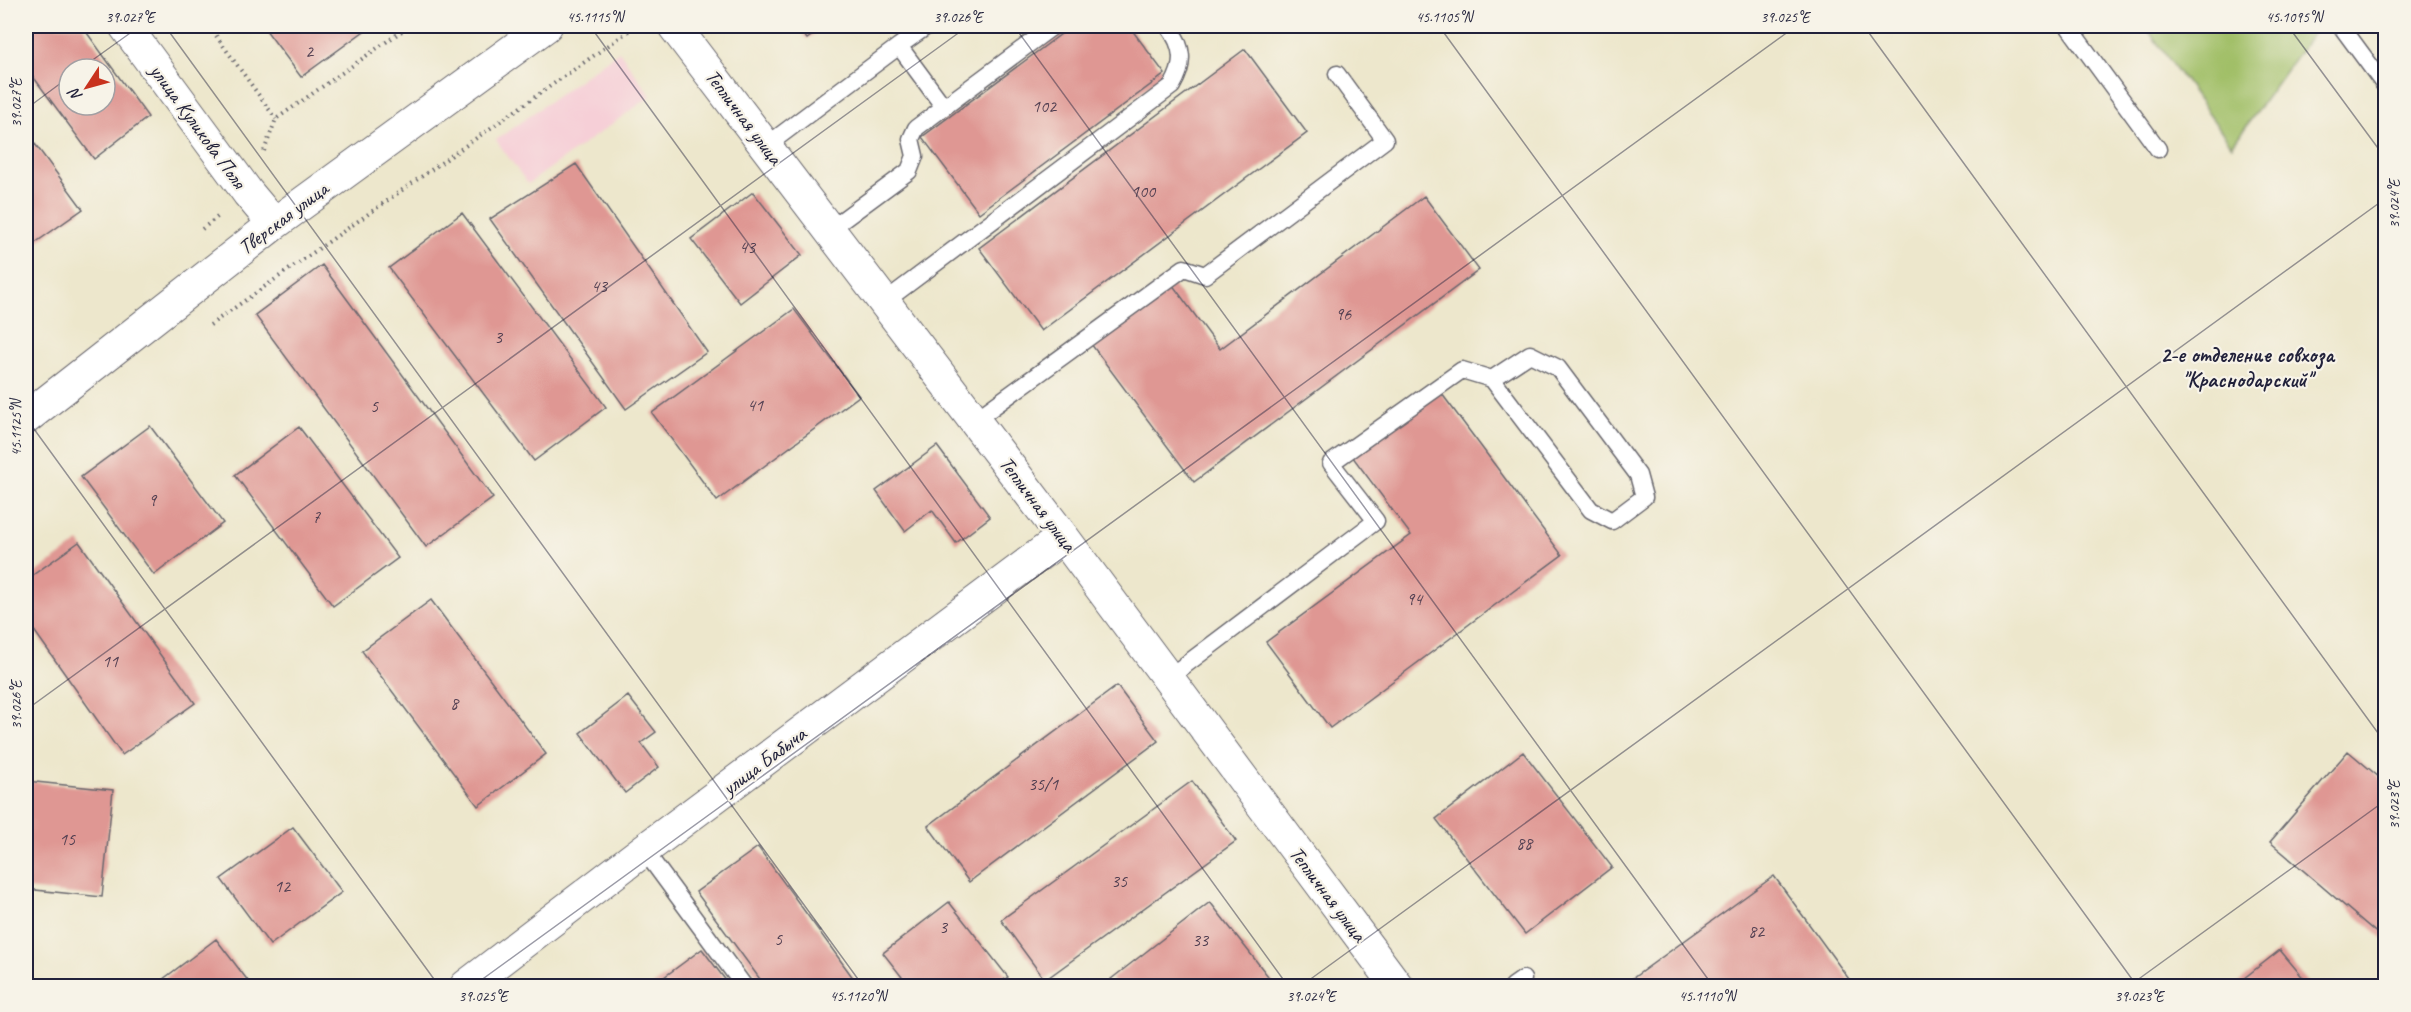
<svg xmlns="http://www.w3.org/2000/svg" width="2411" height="1012" font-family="Caveat,sans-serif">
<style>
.built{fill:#f6cfd7}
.green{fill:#a1bf67;stroke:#627051;stroke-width:1.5}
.building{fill:#df9793;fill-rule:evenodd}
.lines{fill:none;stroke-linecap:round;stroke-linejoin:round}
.service-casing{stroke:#69676e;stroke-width:19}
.minor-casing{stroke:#69676e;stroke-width:34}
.path{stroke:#69676e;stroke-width:4;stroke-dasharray:1.5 4.5;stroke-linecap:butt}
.service{stroke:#fff;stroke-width:16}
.minor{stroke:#fff;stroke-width:32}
.ticks{fill:none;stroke:#22223b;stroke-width:1.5;stroke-opacity:0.45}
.labels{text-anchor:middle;stroke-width:4.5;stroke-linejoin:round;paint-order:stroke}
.number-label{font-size:18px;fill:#513f51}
.street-label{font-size:21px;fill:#22223b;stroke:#f7f3e8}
.neighbourhood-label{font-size:22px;font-weight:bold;fill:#22223b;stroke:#f7f3e8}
.neatline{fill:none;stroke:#22223b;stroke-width:2}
.ticks-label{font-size:15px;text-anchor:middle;fill:#22223b}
</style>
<rect width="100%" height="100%" fill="#f7f3e8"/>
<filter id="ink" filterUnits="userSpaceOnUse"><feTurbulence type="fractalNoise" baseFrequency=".0167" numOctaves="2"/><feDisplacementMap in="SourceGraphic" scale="12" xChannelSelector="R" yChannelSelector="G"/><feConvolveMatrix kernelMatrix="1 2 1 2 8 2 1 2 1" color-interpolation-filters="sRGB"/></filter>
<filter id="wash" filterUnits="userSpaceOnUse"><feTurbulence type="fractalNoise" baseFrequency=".008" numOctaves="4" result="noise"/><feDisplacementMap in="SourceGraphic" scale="24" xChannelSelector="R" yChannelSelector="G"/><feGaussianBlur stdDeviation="1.35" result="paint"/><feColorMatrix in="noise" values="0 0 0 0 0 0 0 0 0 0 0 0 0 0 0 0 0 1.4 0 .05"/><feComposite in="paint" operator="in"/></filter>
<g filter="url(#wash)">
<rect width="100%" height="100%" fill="#ede7cc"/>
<path class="built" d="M619,51L651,96L528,184L496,140Z"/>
<path class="green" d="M2145,26H2311L2315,30L2232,146Z"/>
<g id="blocks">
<path class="building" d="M26,26H82L148,117L94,159L26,67ZM69,69H105V105H69Z
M263,26H371L301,77Z
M797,26H825L807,39Z
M1072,26H1129L1165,74L979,213L922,137Z
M1245,49L1307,133L1041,331L979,248Z
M35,144L83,209L32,245L26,235V151Z
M576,164L707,352L626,409L490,219Z
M753,192L802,255L740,303L691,239Z
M1424,196L1479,270L1194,482L1091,344L1172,284L1220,349Z
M462,213L606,407L534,461L389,268Z
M322,265L493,498L426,547L255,315Z
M794,309L859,396L717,501L652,413Z
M1439,390L1562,555L1330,728L1266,642L1411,535L1352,456Z
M150,426L223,523L154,575L81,477Z
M299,427L398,558L333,606L235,475Z
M937,446L990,517L956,543L932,510L905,531L876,491Z
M79,542L195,703L122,755L26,619V580Z
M431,600L546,754L478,806L362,651Z
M1117,686L1158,741L969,882L928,826Z
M628,696L656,732L641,743L659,767L625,793L580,733Z
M2348,751L2386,783V941L2270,842Z
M1523,752L1612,867L1525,934L1436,819Z
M26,781L113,790L102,897L26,889Z
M1192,781L1236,841L1045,980L1001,920Z
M293,827L342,892L270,945L221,879Z
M758,847L859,986H765L696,892Z
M1774,876L1854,986H1622Z
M949,902L1008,977L995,986H909L883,953Z
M1210,902L1275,985L1117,986L1111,979Z
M216,939L252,986H154Z
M702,949L730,986H652Z
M2280,950L2310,986H2234Z"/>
</g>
</g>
<g filter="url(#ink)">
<use href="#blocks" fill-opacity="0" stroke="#69676e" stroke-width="1.5"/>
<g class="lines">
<g class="service-casing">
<path id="service" d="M927,26L899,46L944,107
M2068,26L2158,149
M2341,26L2386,87
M766,146L899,46
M829,230L909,171L915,156L911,139L916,128L1053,26
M884,302L1172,86C1185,64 1184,47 1168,26
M975,420L1184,268L1205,275L1385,140L1337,74
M1168,678L1376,521L1331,463L1462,370L1492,379L1591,510L1612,521L1644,497L1638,475L1558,368L1530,354L1492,379
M644,850L744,986
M1513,986L1523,979"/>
</g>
<g class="minor-casing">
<path id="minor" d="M125,26L248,193L274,224
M674,26L1063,537L1397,986
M26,418L274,224L546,26
M466,986L644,850L1063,537"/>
</g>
<path class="path" d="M209,26L276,119
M264,151L276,119L409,26
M202,229L220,215
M210,325L636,26"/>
<use href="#service" class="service"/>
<use href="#minor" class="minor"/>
</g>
</g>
<path class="ticks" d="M165,26L863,986M590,26L1288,986M1014,26L1713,986M1439,26L2137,986M1864,26L2386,744M2288,26L2386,159M80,69L140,26M26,109L69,77M26,418L439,986M26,710L968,26M473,986L1796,26M1301,986L2386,198M2129,986L2386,800"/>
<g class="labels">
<g class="number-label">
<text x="309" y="57">2</text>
<text x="1044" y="112">102</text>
<text x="1143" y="197">100</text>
<text x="747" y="253">43</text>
<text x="599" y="292">43</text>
<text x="1343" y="320">96</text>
<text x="498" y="343">3</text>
<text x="755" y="411">41</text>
<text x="374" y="412">5</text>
<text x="152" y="506">9</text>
<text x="316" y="523">7</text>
<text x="1414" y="605">94</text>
<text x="110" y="667">11</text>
<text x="454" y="709">8</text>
<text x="1043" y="790">35/1</text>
<text x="67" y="845">15</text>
<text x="1524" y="849">88</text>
<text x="1119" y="887">35</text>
<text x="282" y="892">12</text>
<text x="943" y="933">3</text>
<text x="1756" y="937">82</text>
<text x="778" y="945">5</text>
<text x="1200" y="946">33</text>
</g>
<g class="street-label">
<text transform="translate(744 117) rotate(53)" y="7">Тепличная улица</text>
<text transform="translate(198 126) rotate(54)" y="7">улица Куликова Поля</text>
<text transform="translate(283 218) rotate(-37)" y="7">Тверская улица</text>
<text transform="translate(1038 504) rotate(53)" y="7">Тепличная улица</text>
<text transform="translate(764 761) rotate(-37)" y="7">улица Бабыча</text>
<text transform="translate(1328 894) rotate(53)" y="7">Тепличная улица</text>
</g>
<g class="neighbourhood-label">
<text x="2247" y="362">2-е отделение совхоза<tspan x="2247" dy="25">"Краснодарский"</tspan></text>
</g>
</g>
<rect width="2411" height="1012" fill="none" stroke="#f7f3e8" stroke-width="66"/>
<g transform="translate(87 87) rotate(234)"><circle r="28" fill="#f7f3e8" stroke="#a29fa3" stroke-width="1.5"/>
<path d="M0-4.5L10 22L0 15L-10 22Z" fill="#c8321e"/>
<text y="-9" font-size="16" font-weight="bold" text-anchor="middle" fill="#22223b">N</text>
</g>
<rect x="33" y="33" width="2345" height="946" class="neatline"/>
<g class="ticks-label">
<text x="130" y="22">39.027°E</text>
<text x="595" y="22">45.1115°N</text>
<text x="958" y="22">39.026°E</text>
<text x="1444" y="22">45.1105°N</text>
<text x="1785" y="22">39.025°E</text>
<text x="2294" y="22">45.1095°N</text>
<text transform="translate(16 103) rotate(-90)" y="5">39.027°E</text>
<text transform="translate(2394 204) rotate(-90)" y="5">39.024°E</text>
<text transform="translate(16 428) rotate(-90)" y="5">45.1125°N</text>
<text transform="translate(16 705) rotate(-90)" y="5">39.026°E</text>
<text transform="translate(2394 805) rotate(-90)" y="5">39.023°E</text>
<text x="483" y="1001">39.025°E</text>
<text x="858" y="1001">45.1120°N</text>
<text x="1311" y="1001">39.024°E</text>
<text x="1707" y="1001">45.1110°N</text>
<text x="2139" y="1001">39.023°E</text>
</g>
</svg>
